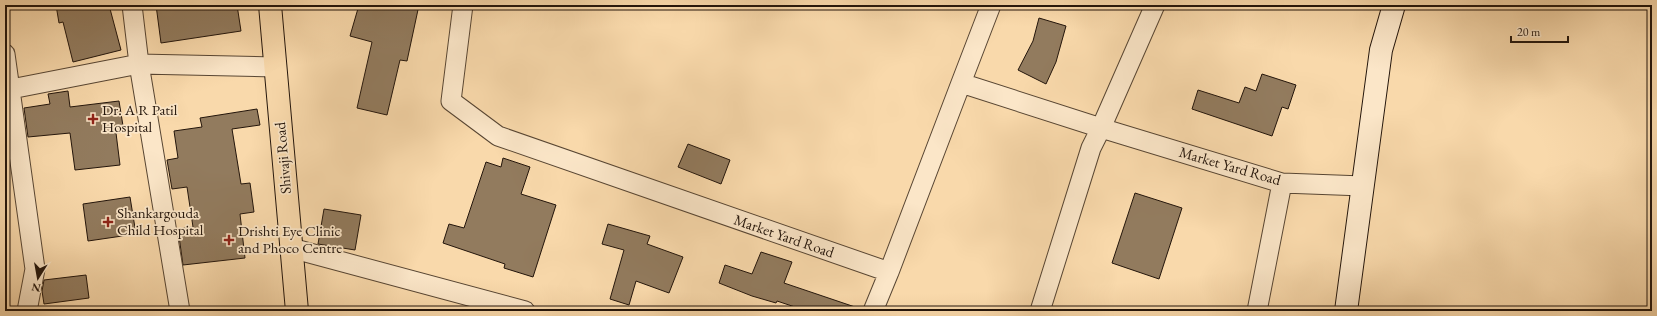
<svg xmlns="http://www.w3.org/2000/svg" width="1657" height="316" font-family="'EB Garamond',serif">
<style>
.building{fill:#927b5e;stroke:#23150b}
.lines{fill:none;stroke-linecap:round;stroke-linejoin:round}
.street-casing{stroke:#584633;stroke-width:21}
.secondary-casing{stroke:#23150b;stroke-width:24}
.primary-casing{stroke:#23150b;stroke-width:24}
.street{stroke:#fbe6c8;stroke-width:19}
.secondary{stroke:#fbe6c8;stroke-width:22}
.primary{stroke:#f9d9ab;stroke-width:22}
.poi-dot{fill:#8f2418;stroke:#fbe6c8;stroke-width:1.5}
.labels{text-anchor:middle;stroke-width:3.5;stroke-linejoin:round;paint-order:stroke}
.poi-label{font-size:15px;fill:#23150b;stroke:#fbe6c8;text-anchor:start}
.street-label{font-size:15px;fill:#23150b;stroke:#fbe6c8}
</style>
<rect width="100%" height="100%" fill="#f9d9ab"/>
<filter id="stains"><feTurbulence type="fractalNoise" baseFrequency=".005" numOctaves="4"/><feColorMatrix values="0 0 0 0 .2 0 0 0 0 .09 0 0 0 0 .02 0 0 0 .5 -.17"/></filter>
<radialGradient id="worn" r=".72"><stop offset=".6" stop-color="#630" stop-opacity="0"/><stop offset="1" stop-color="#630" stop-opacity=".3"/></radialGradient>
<path class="building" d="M56,5H109L121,50L73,62L63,22L59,23Z
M156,5H237L241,31L161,43Z
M359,5H419L407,61L400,60L387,115L357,108L372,42L350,36Z
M1039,18L1066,26L1056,62L1046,84L1018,70L1033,41Z
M1262,74L1296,85L1288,109L1282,107L1272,136L1192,109L1198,90L1239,103L1245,87L1256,91Z
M68,91L70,107L119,101L124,132L116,133L120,165L75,170L70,133L28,137L24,108L50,104L48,94Z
M257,109L260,125L232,129L241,184L250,183L254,212L240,214L245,258L183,265L178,229L193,227L187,187L172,189L167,160L178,158L174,131L202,127L200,118Z
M688,144L730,160L721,184L678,167Z
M503,158L530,167L521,194L556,205L533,277L504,268L505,264L443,243L449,224L464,228L486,162L501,167Z
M1135,193L1182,208L1159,279L1112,263Z
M130,197L136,234L88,241L83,204Z
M324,209L361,215L355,250L318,244Z
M608,224L650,236L647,244L683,257L669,293L636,281L629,305L610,299L624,250L602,244Z
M761,252L792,262L784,283L858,308V311H807L777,301L776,303L752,296L719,283L725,265L752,274Z
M86,275L89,298L44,304L42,291L44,280Z"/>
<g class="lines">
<g class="street-casing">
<path id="street" d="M132,5L139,64L180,311
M463,5L451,101L498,136L889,272L961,83L1101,128L1155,5
M5,54L35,269L27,311
M961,83L991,5
M11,89L139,64L275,67
M291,248L525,311
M873,311L889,272
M1040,311L1091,148L1101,128L1282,183L1363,186
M1257,311L1282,183"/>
</g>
<g class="secondary-casing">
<path id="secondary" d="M1346,311L1381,50L1394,5"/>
</g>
<g class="primary-casing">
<path id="primary" d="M270,5L297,311"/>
</g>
<use href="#street" class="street"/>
<use href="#secondary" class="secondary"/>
<use href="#primary" class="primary"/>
</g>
<g class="poi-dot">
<path d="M91 113h4v4h4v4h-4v4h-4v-4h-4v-4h4z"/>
<path d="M106 216h4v4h4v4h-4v4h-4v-4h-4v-4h4z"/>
<path d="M227 234h4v4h4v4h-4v4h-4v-4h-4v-4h4z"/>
</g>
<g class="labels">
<g class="poi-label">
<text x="102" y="115">Dr. A R Patil<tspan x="102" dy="17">Hospital</tspan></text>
<text x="117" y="218">Shankargouda<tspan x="117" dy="17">Child Hospital</tspan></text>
<text x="238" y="236">Drishti Eye Clinic<tspan x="238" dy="17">and Phoco Centre</tspan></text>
</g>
<g class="street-label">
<text transform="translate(283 158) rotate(-95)" y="5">Shivaji Road</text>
<text transform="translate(1230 166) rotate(16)" y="5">Market Yard Road</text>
<text transform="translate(784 236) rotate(19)" y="5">Market Yard Road</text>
</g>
</g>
<rect width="1657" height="316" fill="none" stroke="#f9d9ab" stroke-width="20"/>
<rect x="6" y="6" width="1645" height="304" fill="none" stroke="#23150b" stroke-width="2"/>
<rect x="10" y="10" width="1637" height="296" fill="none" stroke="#23150b"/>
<g transform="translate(38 278) rotate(191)" stroke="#fbe6c8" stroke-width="3" paint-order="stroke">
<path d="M0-3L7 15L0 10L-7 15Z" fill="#23150b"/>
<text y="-6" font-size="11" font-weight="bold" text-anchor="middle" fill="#23150b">N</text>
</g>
<path d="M1511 36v6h57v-6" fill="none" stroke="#23150b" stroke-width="2"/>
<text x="1517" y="36" font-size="12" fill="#23150b" stroke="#fbe6c8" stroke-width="3" paint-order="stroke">20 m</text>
<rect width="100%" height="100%" filter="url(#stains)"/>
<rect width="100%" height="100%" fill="url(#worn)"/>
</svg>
